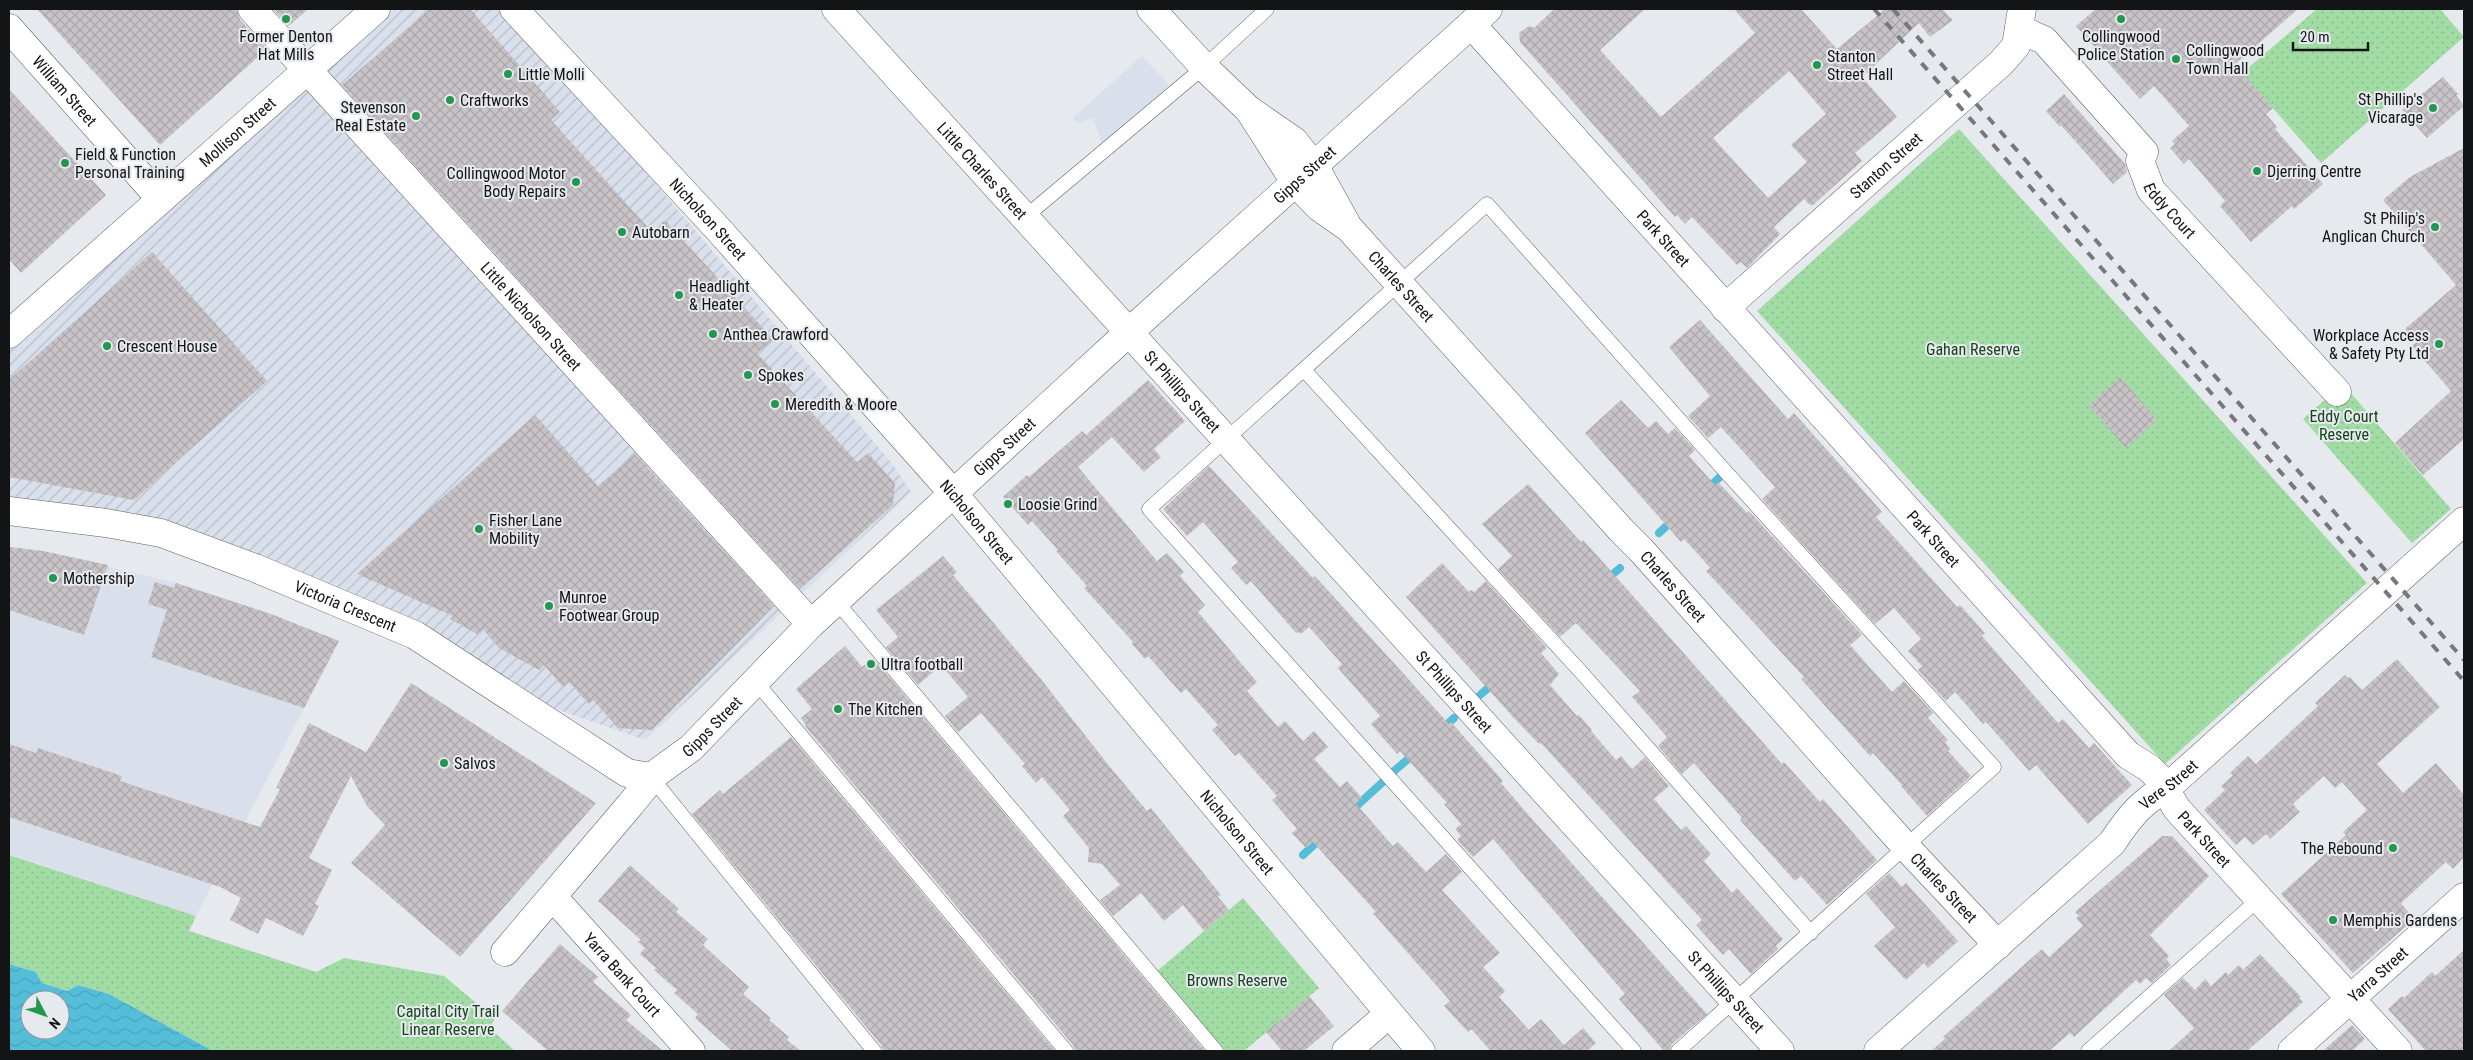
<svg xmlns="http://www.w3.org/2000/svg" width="2473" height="1060" font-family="'Roboto Condensed',sans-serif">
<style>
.built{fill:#d9dfeb}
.industrial{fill:url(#industrial-furrows)}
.park{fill:url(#park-dots)}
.water{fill:url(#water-waves);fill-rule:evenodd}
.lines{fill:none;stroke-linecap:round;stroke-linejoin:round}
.stream{stroke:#54bed9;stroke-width:8}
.building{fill:url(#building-cross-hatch);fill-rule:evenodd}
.lane-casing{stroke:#5e6064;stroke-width:15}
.street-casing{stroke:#5e6064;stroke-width:29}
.secondary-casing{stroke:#5e6064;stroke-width:29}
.lane{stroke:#fff;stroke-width:14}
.street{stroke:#fff;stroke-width:28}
.secondary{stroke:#fff;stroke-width:28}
.rail{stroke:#76787b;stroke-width:4;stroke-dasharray:9 9;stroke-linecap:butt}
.poi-dot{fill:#259650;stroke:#e6e9ee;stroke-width:2}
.labels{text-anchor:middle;stroke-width:4;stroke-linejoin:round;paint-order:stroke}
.poi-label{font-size:16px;fill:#131416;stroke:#e6e9ee;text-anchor:start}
.street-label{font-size:16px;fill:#131416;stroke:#e6e9ee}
.park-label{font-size:16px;fill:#16421c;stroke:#e6e9ee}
</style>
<defs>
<pattern id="industrial-furrows" width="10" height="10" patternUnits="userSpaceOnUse" patternTransform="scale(1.25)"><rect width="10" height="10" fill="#d9dfeb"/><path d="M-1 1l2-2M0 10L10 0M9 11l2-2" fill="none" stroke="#b9bec9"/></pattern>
<pattern id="park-dots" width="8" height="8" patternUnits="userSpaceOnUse" patternTransform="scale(1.25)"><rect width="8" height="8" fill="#a2dca5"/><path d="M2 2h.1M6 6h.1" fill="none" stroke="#8bbc8d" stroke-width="1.8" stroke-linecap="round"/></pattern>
<pattern id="water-waves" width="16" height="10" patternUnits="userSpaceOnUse" patternTransform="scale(1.25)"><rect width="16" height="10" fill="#54bed9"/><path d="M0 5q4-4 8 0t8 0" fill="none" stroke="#48a2ba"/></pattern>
<pattern id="building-cross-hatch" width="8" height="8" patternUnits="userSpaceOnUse" patternTransform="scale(1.25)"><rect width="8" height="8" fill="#c8c3c7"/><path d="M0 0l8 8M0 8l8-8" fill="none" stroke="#aba7aa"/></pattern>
</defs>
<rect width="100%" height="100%" fill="#e6e9ee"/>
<path class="built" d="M1142,56L1169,85L1102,144L1093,118L1078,123L1073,118Z
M9,547L43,551L176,583L271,614L339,641L196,916L9,854Z"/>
<path class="industrial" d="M376,9H508L894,466L911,492L645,740L499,689L415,635L27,501L9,497V334Z"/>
<path class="park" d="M2317,9H2440L2464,37L2321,163L2242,73Z
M1959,129L2367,583L2165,764L1757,311Z
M2343,384L2451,509L2412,543L2303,419Z
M9,855L196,916L189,931L316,972L344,958L444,976L495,1019L489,1027L515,1051H213L109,994L78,985L67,991L42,983L36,972L9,964Z
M1243,898L1319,988L1244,1051H1222L1156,972Z"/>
<path class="water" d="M9,964L36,972L42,983L67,991L78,985L109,994L213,1051H9ZM30,1000H60V1030H30Z"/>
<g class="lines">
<path class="stream" d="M1707,489L1720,477
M1659,533L1674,519
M1606,580L1620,568
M1480,695L1494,683
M1442,729L1454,718
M1393,772L1415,753
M1351,811L1385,780
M1303,855L1322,837"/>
</g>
<path class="building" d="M37,9H237L240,20L267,49L160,145Z
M273,9H308L289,26Z
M430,9H470L560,112L551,120L652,232L665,220L773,339L757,353L857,462L868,453L895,483L893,505L800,589L342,85Z
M1554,9H1645L1600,50L1661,117L1755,33L1734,9H1801L1837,49L1885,9H1942L1953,20L1930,37L1919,23L1862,77L1897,117L1855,153L1862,161L1813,205H1810L1804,199L1774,227L1780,234L1747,268L1741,262L1737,265L1692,217L1685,224L1677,215L1675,217L1520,42L1519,33L1529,26L1534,28ZM1789,71L1826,114L1791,145L1807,162L1768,198L1713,138Z
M2096,9H2298L2235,64L2273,108L2266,114L2277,127L2275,129L2323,184L2294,209L2292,206L2251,242L2220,206L2225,201L2189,159L2184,164L2170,148L2175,144L2172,141L2189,126L2154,86L2140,99L2076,26Z
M2443,77L2458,94L2456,95L2464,106L2427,138L2402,110Z
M9,89L106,195L21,273L9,259Z
M2064,94L2125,164L2127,172L2113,184L2061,125L2060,127L2046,111Z
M2464,148V439L2423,475L2395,443L2451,391L2412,346L2417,342L2405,329L2456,285L2383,200L2410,177Z
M152,252L267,381L134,500L9,477V380Z
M1700,320L1788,419L1794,413L1869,497L1882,512L1876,517L1957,607L1960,605L1985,633L1982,636L2058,723L2063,719L2089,748L2094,743L2132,785L2088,824L2036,765L2029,771L1986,722L1983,724L1955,692L1946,701L1918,670L1922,666L1908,651L1921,639L1894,608L1875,624L1762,499L1775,487L1721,427L1708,438L1688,416L1710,396L1669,347Z
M2120,377L2157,420L2126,448L2089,405Z
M1148,380L1185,421L1154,449L1161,457L1144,472L1112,437L1078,467L1157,561L1167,553L1184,572L1180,576L1205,605L1198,612L1257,682L1247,691L1278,727L1285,721L1303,741L1314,731L1328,747L1314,759L1340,787L1347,781L1362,798L1356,804L1393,846L1398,842L1426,872L1446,854L1462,872L1442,890L1500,953L1483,967L1505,991L1499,997L1529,1030L1541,1019L1564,1045L1583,1028L1596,1043L1587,1051H1491L1471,1029L1468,1032L1444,1006L1450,1001L1385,927L1373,913L1376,912L1313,842L1306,848L1292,833L1297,829L1272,800L1277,796L1239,753L1235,756L1212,730L1218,725L1186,689L1181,693L1148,656L1145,659L1132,644L1133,642L1084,588L1087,586L1056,551L1058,550L1032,521L1028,525L1003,497L1027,475L1029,477L1082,431L1086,435Z
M1621,400L1648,428L1656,421L1668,434L1675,428L1695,450L1689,456L1715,485L1718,482L1747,513L1749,511L1862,635L1850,645L1873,671L1892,692L1904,681L1933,713L1928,718L1948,740L1945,742L1950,749L1948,751L1971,776L1927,816L1901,786L1902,785L1873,753L1870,756L1801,679L1804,677L1706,571L1710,568L1698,554L1684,539L1681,542L1585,433Z
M535,415L598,486L635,454L774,606L652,730L618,728L593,700L589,704L569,682L563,687L544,665L539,670L499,648L483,629L477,634L450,619L453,616L357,574Z
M1209,466L1313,578L1315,576L1449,724L1451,722L1503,781L1501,783L1525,811L1707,1014L1672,1044L1669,1051H1664L1619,999L1625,994L1493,839L1473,857L1459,842L1458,839L1461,836L1455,829L1461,824L1444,804L1447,803L1400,751L1397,754L1371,724L1380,716L1338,668L1342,664L1309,627L1301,634L1298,632L1296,633L1251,581L1246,585L1231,568L1238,562L1203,522L1187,536L1163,509Z
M1528,484L1581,542L1583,540L1594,552L1782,764L1784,762L1820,802L1823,799L1877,860L1827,905L1801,876L1795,881L1740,820L1742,818L1694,763L1682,774L1658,746L1667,737L1632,697L1640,691L1576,623L1560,637L1498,569L1512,556L1482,524Z
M9,547L43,551L108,565L84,635L9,610Z
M943,556L957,572L953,575L1040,678L1110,767L1147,811L1151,808L1221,895L1218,897L1229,910L1204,931L1183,905L1164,921L1141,893L1113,916L1100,900L1120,885L1102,864L1088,862L1089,848L1063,816L1070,810L1042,777L1036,783L1022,766L1025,764L981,713L958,732L945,716L968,697L941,665L918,685L886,647L898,637L876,610Z
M1442,563L1469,592L1471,590L1474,592L1486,581L1547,648L1541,653L1559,674L1550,685L1577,716L1579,715L1592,730L1591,731L1616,760L1621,756L1632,769L1645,757L1669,786L1654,799L1681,830L1686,826L1711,854L1704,861L1732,893L1737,888L1783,939L1776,946L1778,949L1751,974L1729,949L1723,955L1696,925L1702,920L1541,743L1539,744L1513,717L1406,597Z
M155,582L174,588L176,583L271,614L339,641L304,708L151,657L167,610L148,604Z
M845,646L862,667L873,658L1205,1051H1075L1073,1045L805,726L806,725L801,718L812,709L796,689Z
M2397,659L2440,707L2377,764L2403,793L2436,763L2464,795V857L2453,869L2446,862L2401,903L2414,919L2353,973L2281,894L2346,835L2343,832L2367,810L2342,782L2335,788L2324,776L2293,804L2300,812L2270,839L2266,834L2253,845L2245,837L2236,845L2204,810L2225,790L2221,786L2233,775L2230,773L2248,756L2256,764L2318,706L2315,703L2345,675L2348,678L2350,677L2362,690Z
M411,683L596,803L460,957L351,863L385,825L367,806L351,776L309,858L332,870L315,904L319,906L303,936L266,918L258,934L230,920L241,898L220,887L9,817V744L36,753L38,748L122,776L120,781L260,827L280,789L276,788L309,723L366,752Z
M791,737L1055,1051H883L881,1045L692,814L720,790L723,794Z
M2162,836H2172L2209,876L2150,935L2169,956L2166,959L2171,965L2152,983L2146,978L2140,984L2136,980L2074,1037L2070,1033L2049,1051H1931L1945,1039L1943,1037L2042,949L2049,957L2083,926L2076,918L2079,916L2075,912Z
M630,865L679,909L676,912L708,939L703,945L749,987L743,994L771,1018L769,1020L789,1037L787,1040L801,1051H732L695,1018L698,1014L674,993L677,990L654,970L656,968L640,954L645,948L638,942L641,940L598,901Z
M1889,873L1902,887L1906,883L1958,941L1928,968L1924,963L1906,980L1874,946L1895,927L1866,894Z
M560,944L598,977L593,982L631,1015L626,1020L663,1051H548L502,1011Z
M2464,950V1051H2426L2388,1009L2402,996L2404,998L2432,972L2435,976Z
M2260,954L2301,997L2299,998L2303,1002L2247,1051H2169L2194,1028L2164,995L2183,978L2195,990L2205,979L2211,986L2226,972L2228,975L2239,965L2243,970Z
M1309,996L1334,1026L1304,1051H1282L1266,1032Z
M2352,1025L2365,1039L2352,1051H2323Z"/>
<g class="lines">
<g class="lane-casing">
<path id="lane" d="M1024,218L1204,67L1267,9
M1304,370L1581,672L1811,933
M836,601L1216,1051
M756,682L1066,1051
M651,777L874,1051
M1634,1051L1149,509L1487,204L1725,471L1994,767L1678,1051
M2088,1051L2259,899"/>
</g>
<g class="street-casing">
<g id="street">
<path id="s1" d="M252,9L811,624"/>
<path id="s2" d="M836,9L1780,1051"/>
<path d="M1151,9L1204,67L1249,110L1294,141L1316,169L1346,223"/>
<path id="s3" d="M1471,24L2128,755L2149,768L2157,776L2177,809L2398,1051"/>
<path id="s4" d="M9,28L160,198"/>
<path id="s5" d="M2019,29L2044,40L2144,152L2140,161L2151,190L2337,392"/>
<path id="s6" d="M1249,110L1295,182L1319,207L1349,228L1621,530L1641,550L1906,847L1998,945"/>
<path id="s7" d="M1725,308L2001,63L2016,46L2022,9"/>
<path id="s8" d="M9,334L376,9"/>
<path id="s9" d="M553,897L691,1051"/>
<path d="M505,952L630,805L647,784L651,777"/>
<path d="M1346,1051L1389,1014"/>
<path id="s10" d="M1878,1051L2112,843C2131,814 2141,803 2171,784L2464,521"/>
<path id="s11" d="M2292,1051L2464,897"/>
</g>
</g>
<g class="secondary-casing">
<g id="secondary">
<path id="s12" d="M514,9L718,229L953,493L1421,1051"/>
<path id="s13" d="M9,511L106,523L161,533L255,568L415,635L627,773L651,777L691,748L811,624L1128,333L1488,9"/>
</g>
</g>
<use href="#lane" class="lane"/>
<use href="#street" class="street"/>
<use href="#secondary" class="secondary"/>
<path class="rail" d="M1874,9L2464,681
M1893,9L2464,660"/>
</g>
<g class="poi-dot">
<circle cx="286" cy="19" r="5"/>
<circle cx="2121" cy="19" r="5"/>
<circle cx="2176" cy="59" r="5"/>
<circle cx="1817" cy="65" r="5"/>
<circle cx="508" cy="74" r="5"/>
<circle cx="450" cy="100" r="5"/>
<circle cx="2433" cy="108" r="5"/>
<circle cx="416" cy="116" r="5"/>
<circle cx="65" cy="163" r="5"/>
<circle cx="2257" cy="171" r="5"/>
<circle cx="576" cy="182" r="5"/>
<circle cx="2435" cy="227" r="5"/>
<circle cx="622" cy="232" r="5"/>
<circle cx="679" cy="295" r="5"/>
<circle cx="713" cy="334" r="5"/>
<circle cx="2439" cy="344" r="5"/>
<circle cx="107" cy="346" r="5"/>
<circle cx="748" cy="375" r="5"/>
<circle cx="775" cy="404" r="5"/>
<circle cx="1008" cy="504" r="5"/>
<circle cx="479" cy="529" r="5"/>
<circle cx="53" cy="578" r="5"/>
<circle cx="549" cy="606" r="5"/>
<circle cx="871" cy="664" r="5"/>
<circle cx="838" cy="709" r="5"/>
<circle cx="444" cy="763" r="5"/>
<circle cx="2393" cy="848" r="5"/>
<circle cx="2333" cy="920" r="5"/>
</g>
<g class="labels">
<g class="poi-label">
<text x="286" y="42" text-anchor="middle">Former Denton<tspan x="286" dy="18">Hat Mills</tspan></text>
<text x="2121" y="42" text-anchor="middle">Collingwood<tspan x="2121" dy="18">Police Station</tspan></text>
<text x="2186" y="56">Collingwood<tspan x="2186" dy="18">Town Hall</tspan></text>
<text x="1827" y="62">Stanton<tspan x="1827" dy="18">Street Hall</tspan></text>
<text x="518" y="80">Little Molli</text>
<text x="2423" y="105" text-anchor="end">St Phillip's<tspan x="2423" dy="18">Vicarage</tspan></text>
<text x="460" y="106">Craftworks</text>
<text x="406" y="113" text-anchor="end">Stevenson<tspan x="406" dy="18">Real Estate</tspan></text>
<text x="75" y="160">Field &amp; Function<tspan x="75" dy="18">Personal Training</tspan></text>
<text x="2267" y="177">Djerring Centre</text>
<text x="566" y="179" text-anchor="end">Collingwood Motor<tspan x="566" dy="18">Body Repairs</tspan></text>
<text x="2425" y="224" text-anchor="end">St Philip's<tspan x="2425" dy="18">Anglican Church</tspan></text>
<text x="632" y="238">Autobarn</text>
<text x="689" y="292">Headlight<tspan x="689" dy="18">&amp; Heater</tspan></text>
<text x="723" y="340">Anthea Crawford</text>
<text x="2429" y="341" text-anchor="end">Workplace Access<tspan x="2429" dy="18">&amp; Safety Pty Ltd</tspan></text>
<text x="117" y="352">Crescent House</text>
<text x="758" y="381">Spokes</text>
<text x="785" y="410">Meredith &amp; Moore</text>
<text x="1018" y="510">Loosie Grind</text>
<text x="489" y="526">Fisher Lane<tspan x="489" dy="18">Mobility</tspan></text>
<text x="63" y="584">Mothership</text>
<text x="559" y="603">Munroe<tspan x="559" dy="18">Footwear Group</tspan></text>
<text x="881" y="670">Ultra football</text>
<text x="848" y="715">The Kitchen</text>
<text x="454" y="769">Salvos</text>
<text x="2383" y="854" text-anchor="end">The Rebound</text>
<text x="2343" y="926">Memphis Gardens</text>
</g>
<g class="street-label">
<text dy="6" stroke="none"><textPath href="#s4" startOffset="84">William Street</textPath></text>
<text dy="6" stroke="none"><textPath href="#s8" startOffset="305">Mollison Street</textPath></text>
<text dy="6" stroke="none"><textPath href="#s7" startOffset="215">Stanton Street</textPath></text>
<text dy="6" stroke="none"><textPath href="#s2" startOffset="218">Little Charles Street</textPath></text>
<text dy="6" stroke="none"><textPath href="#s13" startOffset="1594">Gipps Street</textPath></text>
<text dy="6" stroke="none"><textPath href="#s5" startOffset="246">Eddy Court</textPath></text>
<text dy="6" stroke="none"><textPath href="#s12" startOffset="286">Nicholson Street</textPath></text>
<text dy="6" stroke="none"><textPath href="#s3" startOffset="288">Park Street</textPath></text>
<text dy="6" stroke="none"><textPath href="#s6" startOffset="235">Charles Street</textPath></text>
<text dy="6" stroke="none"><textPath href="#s1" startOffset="415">Little Nicholson Street</textPath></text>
<text dy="6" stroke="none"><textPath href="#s2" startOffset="516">St Phillips Street</textPath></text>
<text dy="6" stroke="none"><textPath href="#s13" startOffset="1189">Gipps Street</textPath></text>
<text dy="6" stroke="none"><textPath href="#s12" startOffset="691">Nicholson Street</textPath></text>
<text dy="6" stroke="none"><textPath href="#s3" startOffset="692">Park Street</textPath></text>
<text dy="6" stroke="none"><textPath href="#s6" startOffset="640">Charles Street</textPath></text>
<text dy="6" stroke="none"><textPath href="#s13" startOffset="352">Victoria Crescent</textPath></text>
<text dy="6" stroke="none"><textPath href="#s2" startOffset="921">St Phillips Street</textPath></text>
<text dy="6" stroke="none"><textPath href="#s13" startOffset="784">Gipps Street</textPath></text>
<text dy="6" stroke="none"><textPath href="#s10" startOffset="395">Vere Street</textPath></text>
<text dy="6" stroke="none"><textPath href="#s12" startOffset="1096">Nicholson Street</textPath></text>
<text dy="6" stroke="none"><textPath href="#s3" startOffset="1098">Park Street</textPath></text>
<text dy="6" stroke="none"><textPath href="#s6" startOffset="1045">Charles Street</textPath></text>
<text dy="6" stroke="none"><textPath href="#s9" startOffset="104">Yarra Bank Court</textPath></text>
<text dy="6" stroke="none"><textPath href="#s11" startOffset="115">Yarra Street</textPath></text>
<text dy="6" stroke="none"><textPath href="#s2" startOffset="1326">St Phillips Street</textPath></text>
</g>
<g class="park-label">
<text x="1973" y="355">Gahan Reserve</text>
<text x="2344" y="422">Eddy Court<tspan x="2344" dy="18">Reserve</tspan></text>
<text x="1237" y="986">Browns Reserve</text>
<text x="448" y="1017">Capital City Trail<tspan x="448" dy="18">Linear Reserve</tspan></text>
</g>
</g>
<rect width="2473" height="1060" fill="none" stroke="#131416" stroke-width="20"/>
<g transform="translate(45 1015) rotate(131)"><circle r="24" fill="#e6e9ee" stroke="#929498"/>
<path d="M0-4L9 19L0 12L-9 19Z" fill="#259650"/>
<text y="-8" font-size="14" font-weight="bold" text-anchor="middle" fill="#131416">N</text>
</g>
<path d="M2293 42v8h75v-8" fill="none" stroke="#131416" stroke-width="2.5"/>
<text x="2300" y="42" font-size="15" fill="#131416" stroke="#e6e9ee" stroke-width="4" paint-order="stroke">20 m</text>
</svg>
